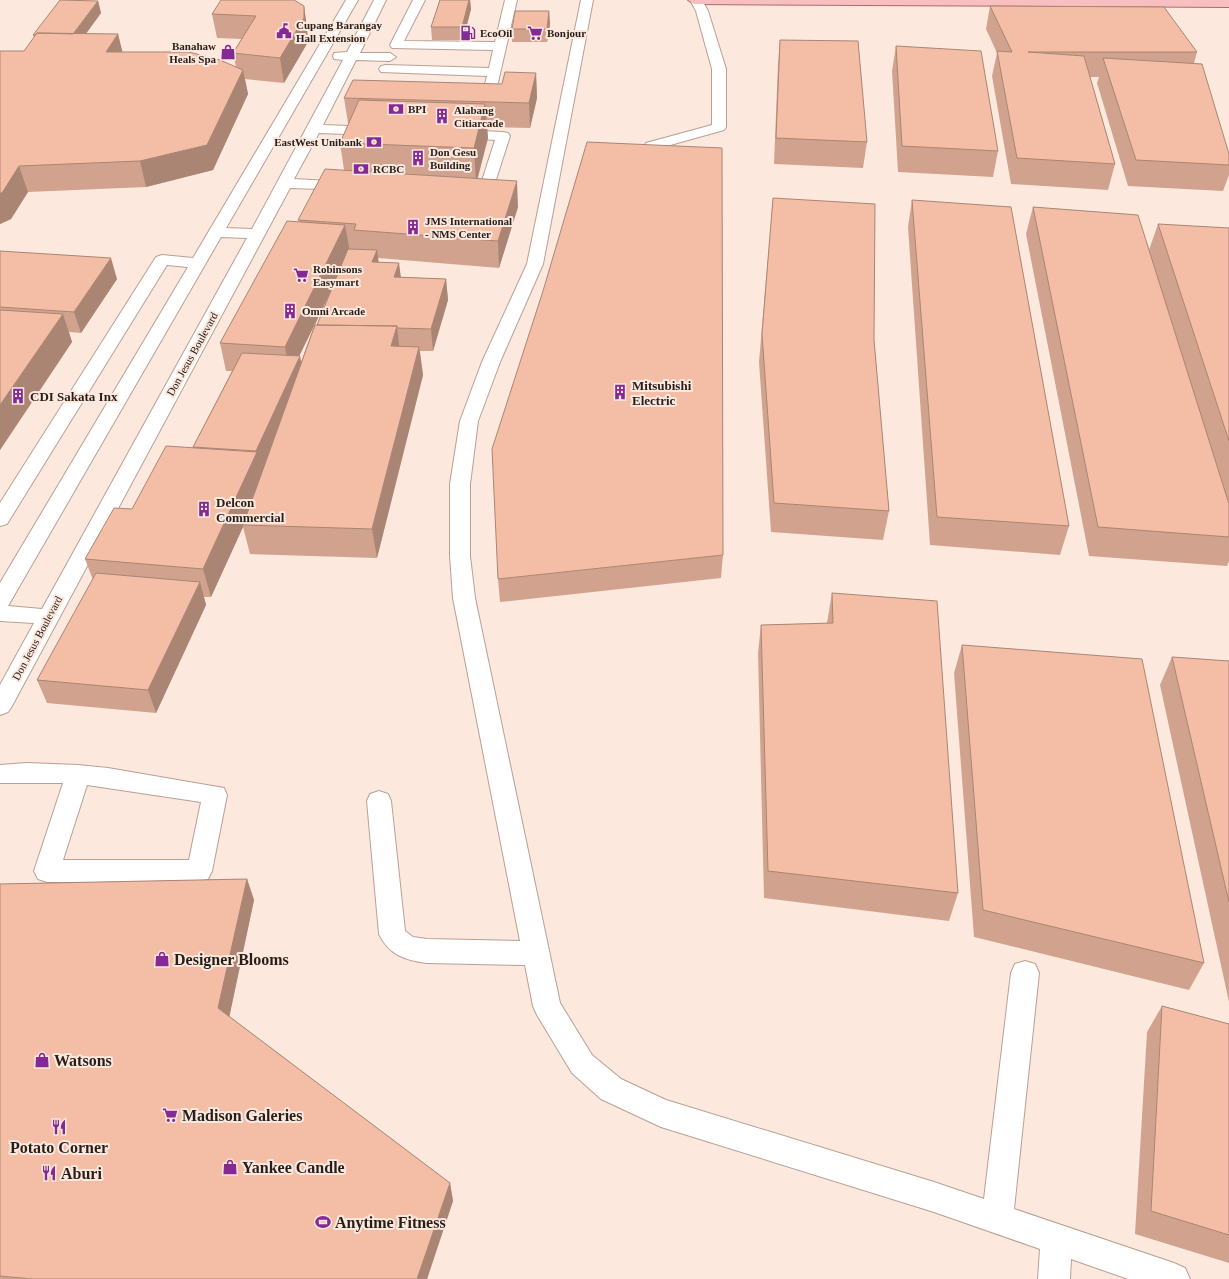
<svg xmlns="http://www.w3.org/2000/svg" width="1229" height="1279" font-family="'Times New Roman',serif">
<style>
.lines{fill:none;stroke-linecap:round;stroke-linejoin:round}
.minor-casing{stroke:#b8a094;stroke-width:2}
.major-casing{stroke:#ac6b6b;stroke-width:2}
.minor{fill:#fff;fill-rule:evenodd}
.major{fill:#f8bfc1;fill-rule:evenodd}
.wall{fill:#d1a38e;fill-rule:evenodd}
.shaded-wall{fill:#aa8574}
.building{fill:#f3bea5;stroke:#aa8574}
.labels{text-anchor:middle;stroke-width:4;stroke-linejoin:round;paint-order:stroke}
.far-poi-label{font-size:11px;font-weight:bold;fill:#271e1a;stroke:#fde8de;text-anchor:start}
.far-street-label{font-size:11px;fill:#271e1a;stroke:#fde8de}
.poi-label{font-size:13px;font-weight:bold;fill:#271e1a;stroke:#fde8de;text-anchor:start}
.near-poi-label{font-size:16px;font-weight:bold;fill:#271e1a;stroke:#fde8de;text-anchor:start}
</style>
<rect width="100%" height="100%" fill="#fde8de"/>
<g class="lines">
<g class="minor-casing">
<path id="minor" d="M346,0H358L226,228L252,229L343,60L334,59L333,56L334,53L347,52L374,0H386L360,53H390L396,57L390,61L356,60L323,125L374,127L379,128L381,131L379,134L374,135L319,133L294,179L347,182L352,183L354,186L352,189L347,190L290,188L12,706L8,712L0,715V685L34,623L0,621V583L188,267L167,265L7,524L0,526V503L156,257L162,255L193,258ZM221,237L247,238L42,609L8,606Z
M413,0H425L404,41L495,42L505,0H517L493,104L488,105L471,103L469,100L471,97L482,96L487,76L381,72L379,69L381,66L386,65L489,68L493,50L392,48L390,45Z
M581,0H593L543,264L500,362L478,421L470,484V556L475,598L560,1003L592,1055L621,1079L666,1100L934,1182L984,1199L1011,973L1015,964L1025,961L1035,964L1039,973L1014,1209L1174,1263L1185,1268L1190,1279H1128L1071,1259L1070,1279H1038L1040,1249L934,1212L661,1127L601,1099L572,1073L537,1015L533,1006L525,965L427,963C405,960 389,955 379,934L367,801L370,794L379,791L388,794L391,801L405,931L413,937L427,939L520,941L453,598L450,556V484L460,421L482,362L527,264Z
M690,0H702L708,11L726,69V127L724,130L656,149H646L644,146L646,143L712,125V69L696,11Z
M459,130L503,132L508,133L510,136L491,195L486,197L465,194L463,191L465,188L480,187L495,140L454,137L452,134L454,131Z
M27,763L78,765L108,768L224,788L227,795L212,871L208,879L199,882H47L38,879L34,871L63,783H0V765ZM87,785L201,802L189,860H63Z"/>
</g>
<g class="major-casing">
<path id="major" d="M688,0H1229V7L694,4Z"/>
</g>
<use href="#minor" class="minor"/>
<use href="#major" class="major"/>
</g>
<path class="wall" d="M440,0H470L471,9L463,40H432L431,27Z
M98,1L101,13L86,34H118L122,52L236,67L233,53L242,39L217,38L212,14L304,6L307,29L308,42L284,83L245,79L248,94L213,170L146,187L28,192L11,219L0,224V51H24L34,38L33,35Z
M990,6L1197,52L1194,63L1229,154V175L1223,191L1128,186L1097,83L1099,77H1090L1115,164L1108,190L1011,184L992,76L997,53L986,29Z
M549,11L550,24L547,42H512V29Z
M780,40L867,142L863,168L774,164L778,64Z
M896,46L998,151L993,177L898,172L892,71Z
M536,73L537,98L530,128L487,127L488,138L478,178L518,207L499,268L378,258V263L401,277L446,279L448,300L433,351H420L423,375L377,558L250,554L243,527L211,597H204L206,605L156,713L47,703L37,680L93,580L85,559L132,509L194,448L193,447L232,371H226L220,343L299,222L298,220L344,170L340,143L349,123H348L344,98L502,84ZM333,287L317,325H315ZM314,326L301,362L299,356Z
M773,198L874,340L889,511L883,540L771,532L759,362Z
M912,200L1069,526L1060,555L930,545L908,227Z
M1033,207L1149,250L1158,224L1229,228V561L1227,566L1089,556L1026,234Z
M0,251L117,279L81,333L69,332L72,342L0,450Z
M723,555L721,578L500,602L498,579Z
M832,593L958,893L949,921L764,898L758,653L761,625L827,623Z
M962,645L1204,963L1189,990L974,937L954,673Z
M1172,657L1229,661V1002L1160,685Z
M247,879L254,900L229,1016L450,1183L453,1201L427,1279H0V884Z
M1162,1006L1229,1024V1263L1135,1234L1147,1032Z"/>
<path class="shaded-wall" d="M469,0H470L471,9L463,40L462,27Z
M98,1L101,13L75,48L72,36Z
M304,6L307,29L308,42L284,83L280,58Z
M549,11L550,24L547,42V29Z
M118,34L124,58L106,52Z
M243,70L248,94L213,170L146,187L140,161Z
M536,73L537,98L530,128L529,103Z
M485,104L488,138L476,183L474,148Z
M19,166L28,192L11,219L0,224V193Z
M517,181L518,207L499,268L498,241Z
M345,225L350,252L290,375L285,347Z
M377,250L380,271L372,262Z
M111,258L117,279L81,333L74,312Z
M399,263L402,285L394,277Z
M446,279L448,300L433,351L431,329Z
M63,314L72,342L0,450V405Z
M397,326L400,354L391,346Z
M419,347L423,375L377,558L372,529Z
M300,356L304,378L243,525V527L211,597L203,569L256,453V451Z
M200,582L206,605L156,713L148,690Z
M247,879L254,900L227,1028L218,1008Z
M450,1183L453,1201L427,1279H417Z"/>
<path class="building" d="M60,0L98,1L73,34L37,33L35,35H33Z
M221,0H294L304,6V18L280,58L233,53L256,16L212,14Z
M440,0H469L462,27H431Z
M990,6L1164,7L1197,52H1028L1084,56L1115,164L1017,158L997,51L1012,52Z
M515,11H549L547,29H512Z
M37,33L118,34L106,52H189L220,60L243,70L207,145L140,161L19,166L2,193H0V51H24Z
M780,40L858,41L867,142L776,138Z
M896,46L981,51L998,151L902,146Z
M1103,58L1202,64L1229,154V165L1136,160Z
M505,72L536,73L529,103L344,98L353,80L502,84Z
M359,100L485,104L474,148L340,143Z
M587,142L722,148L723,555L498,579L492,449L543,291Z
M325,169L517,181L498,241L354,230L356,224L298,220Z
M773,198L875,204L874,340L889,511L774,503L762,334Z
M912,200L1011,207L1069,526L937,517Z
M1033,207L1138,215L1229,504V537L1098,527Z
M287,221L345,225L285,347L220,343Z
M1158,224L1229,228V441Z
M348,249L377,250L372,262L399,263L394,277L446,279L431,329L397,328V326L317,325Z
M0,251L111,258L74,312L0,307Z
M0,310L63,314L0,405Z
M315,325L397,326L391,346L419,347L372,529L243,525Z
M242,353L300,356L256,451L193,447Z
M166,446L257,452L203,569L85,559L114,508L132,509Z
M96,573L200,582L148,690L37,680Z
M832,593L937,601L958,893L768,871L761,625L833,623Z
M962,645L1142,659L1204,963L983,910Z
M1172,657L1229,661V902Z
M247,879L218,1008L450,1183L417,1279H32L0,1276V884Z
M1162,1006L1229,1024V1235L1151,1211Z"/>
<defs>
<g id="civic-bare" transform="scale(1.2)"><path d="M-.6-6.5H3V-4.5H.6V-3L4-1V1h2V6H-6V1h2V-1L-.6-3ZM-1.2 2.5V6h2.4V2.5Z" fill="#852995" stroke="#fde8de" stroke-width="2.5" paint-order="stroke"/></g>
<g id="fuel-bare" transform="scale(1.2)"><path d="M-5.5-6h7V0h2V4h1.3V-2.5L3-4.5l.8-.8L6-3V5H2.5V1h-1V6h-7ZM-4.2-4.7v3.2H.2V-4.7Z" fill="#852995" stroke="#fde8de" stroke-width="2.5" paint-order="stroke"/></g>
<g id="supermarket-bare" transform="scale(1.2)"><path d="M-6-5.5h2.5l.6 2H6L4.5 2H-2.5L-4.4-4H-6ZM-1.5 3.2a1.3 1.3 0 1 0 .1 0ZM3 3.2a1.3 1.3 0 1 0 .1 0Z" fill="#852995" stroke="#fde8de" stroke-width="2.5" paint-order="stroke"/></g>
<g id="shop-bare" transform="scale(1.2)"><path d="M-5-2.5h2.3a2.7 3.5 0 0 1 5.4 0H5L5.5 6h-11ZM-1.5-2.5h3a1.5 2.3 0 0 0-3 0Z" fill="#852995" stroke="#fde8de" stroke-width="2.5" paint-order="stroke"/></g>
<g id="bank-bare" transform="scale(1.2)"><path d="M-6-4H6V4H-6ZM0-2.3a2.3 2.3 0 1 0 0 4.6a2.3 2.3 0 1 0 0-4.6Z" fill="#852995" stroke="#fde8de" stroke-width="2.5" paint-order="stroke"/></g>
<g id="building-bare" transform="scale(1.2)"><path d="M-4-6H4V6H1V3H-1V6H-4ZM-2.5-4.3h1.7v1.8h-1.7ZM.8-4.3h1.7v1.8H.8ZM-2.5-1h1.7V.8h-1.7ZM.8-1h1.7V.8H.8Z" fill="#852995" stroke="#fde8de" stroke-width="2.5" paint-order="stroke"/></g>
<g id="restaurant-bare" transform="scale(1.2)"><path d="M-5-6h1v4h1v-4h1v4h1v-4h1v5L-1.5 .5V6h-2V.5L-5-1ZM5-6V6H3V1.5H1.5Q1.5-4 5-6Z" fill="#852995" stroke="#fde8de" stroke-width="2.5" paint-order="stroke"/></g>
<g id="stadium-bare" transform="scale(1.2)"><path d="M0-5a6.5 5 0 1 0 0 10a6.5 5 0 1 0 0-10ZM-3.5-1.8h7v3.6h-7Z" fill="#852995" stroke="#fde8de" stroke-width="2.5" paint-order="stroke"/></g>
</defs>
<g fill-rule="evenodd">
<use href="#civic-bare" x="284" y="31"/>
<use href="#fuel-bare" x="468" y="33"/>
<use href="#supermarket-bare" x="535" y="33"/>
<use href="#shop-bare" x="228" y="52"/>
<use href="#bank-bare" x="396" y="109"/>
<use href="#building-bare" x="442" y="116"/>
<use href="#bank-bare" x="374" y="142"/>
<use href="#building-bare" x="418" y="158"/>
<use href="#bank-bare" x="361" y="169"/>
<use href="#building-bare" x="413" y="227"/>
<use href="#supermarket-bare" x="301" y="275"/>
<use href="#building-bare" x="290" y="311"/>
<use href="#building-bare" x="620" y="392"/>
<use href="#building-bare" x="18" y="396"/>
<use href="#building-bare" x="204" y="509"/>
<use href="#shop-bare" x="162" y="959"/>
<use href="#shop-bare" x="42" y="1060"/>
<use href="#supermarket-bare" x="170" y="1115"/>
<use href="#restaurant-bare" x="59" y="1127"/>
<use href="#shop-bare" x="230" y="1167"/>
<use href="#restaurant-bare" x="49" y="1173"/>
<use href="#stadium-bare" x="323" y="1222"/>
</g>
<g class="labels">
<g class="far-poi-label">
<text x="296" y="29">Cupang Barangay<tspan x="296" dy="13">Hall Extension</tspan></text>
<text x="480" y="37">EcoOil</text>
<text x="547" y="37">Bonjour</text>
<text x="216" y="50" text-anchor="end">Banahaw<tspan x="216" dy="13">Heals Spa</tspan></text>
<text x="408" y="113">BPI</text>
<text x="454" y="114">Alabang<tspan x="454" dy="13">Citiarcade</tspan></text>
<text x="362" y="146" text-anchor="end">EastWest Unibank</text>
<text x="430" y="156">Don Gesu<tspan x="430" dy="13">Building</tspan></text>
<text x="373" y="173">RCBC</text>
<text x="425" y="225">JMS International<tspan x="425" dy="13">- NMS Center</tspan></text>
<text x="313" y="273">Robinsons<tspan x="313" dy="13">Easymart</tspan></text>
<text x="302" y="315">Omni Arcade</text>
</g>
<g class="far-street-label">
<text transform="translate(192 354) rotate(-61)" y="4">Don Jesus Boulevard</text>
<text transform="translate(37 638) rotate(-62)" y="4">Don Jesus Boulevard</text>
</g>
<g class="poi-label">
<text x="632" y="390">Mitsubishi<tspan x="632" dy="15">Electric</tspan></text>
<text x="30" y="401">CDI Sakata Inx</text>
<text x="216" y="507">Delcon<tspan x="216" dy="15">Commercial</tspan></text>
</g>
<g class="near-poi-label">
<text x="174" y="965">Designer Blooms</text>
<text x="54" y="1066">Watsons</text>
<text x="182" y="1121">Madison Galeries</text>
<text x="59" y="1153" text-anchor="middle">Potato Corner</text>
<text x="242" y="1173">Yankee Candle</text>
<text x="61" y="1179">Aburi</text>
<text x="335" y="1228">Anytime Fitness</text>
</g>
</g>
</svg>
